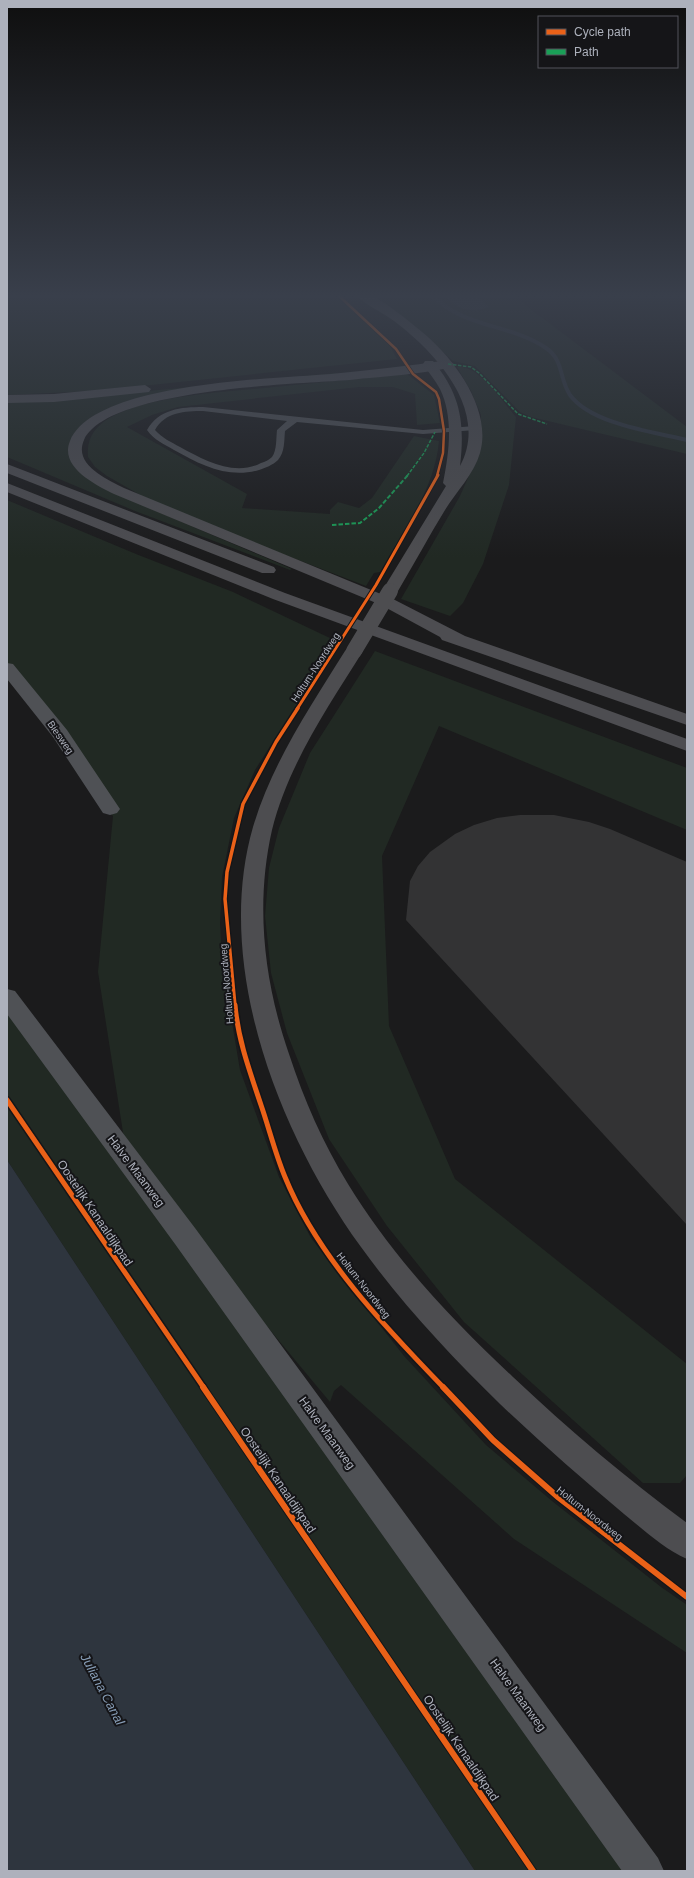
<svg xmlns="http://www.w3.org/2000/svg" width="694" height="1878" font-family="Arial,sans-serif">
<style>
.green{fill:#212923}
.water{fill:#2e353e}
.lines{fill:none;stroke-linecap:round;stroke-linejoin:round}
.stream{stroke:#2e353e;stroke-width:4}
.building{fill:#333334}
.service{fill:#4f5155;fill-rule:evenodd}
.minor{fill:#4f5155;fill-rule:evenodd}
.primary{fill:#4d4d50;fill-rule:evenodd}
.motorway{fill:#4d4d51;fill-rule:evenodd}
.primary-bridge{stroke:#4d4d50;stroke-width:16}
.quiet-far1{stroke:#1a9f57;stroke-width:1.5;stroke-dasharray:3.5 1.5;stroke-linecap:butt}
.quiet{stroke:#1a9f57;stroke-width:2;stroke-dasharray:4.5 2;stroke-linecap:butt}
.cycleway-far4-casing{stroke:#151518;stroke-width:4}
.cycleway-far3-casing{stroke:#151518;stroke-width:5}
.cycleway-far2-casing{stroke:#151518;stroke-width:6}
.cycleway-far1-casing{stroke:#151518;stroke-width:8}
.cycleway-casing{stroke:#151518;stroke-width:8}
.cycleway-far4{stroke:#ea6118;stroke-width:2.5}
.cycleway-far3{stroke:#ea6118;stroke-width:3}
.cycleway-far2{stroke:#ea6118;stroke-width:3.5}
.cycleway-far1{stroke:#ea6118;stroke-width:5}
.cycleway{stroke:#ea6118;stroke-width:6}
.labels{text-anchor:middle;stroke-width:4;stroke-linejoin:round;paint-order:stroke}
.street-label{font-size:10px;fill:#adb1bc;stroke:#151518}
.near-street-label{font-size:12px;fill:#adb1bc;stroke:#151518}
.near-water-label{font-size:13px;font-style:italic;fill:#869cb5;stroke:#151518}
</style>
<rect width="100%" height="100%" fill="#1b1b1c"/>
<path class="green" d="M7,295H336L389,344L397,359L94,391L7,395Z
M370,295H445C457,309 471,314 489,307L475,295H512L687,427V454L531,417L520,412L475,366L453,361L414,326Z
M457,367C478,364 503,402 516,417L509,485L483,564L463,603L450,616L401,599L460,496L480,451L481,415L471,391Z
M337,373L338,375L167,393L82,426L73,438V463L156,511L292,569L290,570L135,511L7,457V401L63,399Z
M407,374L434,395L440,423L417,425L415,394L393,387H359L178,407L152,415L127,427L247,494L242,508L330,514V510L338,502L359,508L372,498L414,436L439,441C435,489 403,531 380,572L374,573L366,586L163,508L107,476L95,467L88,457C87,444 90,434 100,425C134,395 229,392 274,387C318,383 363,378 407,374Z
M7,500L136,554L233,592L332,639L300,699L255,770L234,818L222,877L220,923L222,963L240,1070L279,1177L311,1238L404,1356L486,1445L552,1501L661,1587L687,1605V1653L514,1539L341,1385L334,1391L330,1402L131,1163L635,1871H475L7,1160V995L127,1158L98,972L113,816L7,672Z
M375,651L687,768V830L439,726L382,856L389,1026L455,1179L687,1364V1475L680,1483H643L464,1322L387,1226L329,1139L287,1033L271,973L265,916L269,868L279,828L310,753Z"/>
<path class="water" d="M445,295H475L489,307C471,314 457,310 445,295Z
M7,1160L475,1871H7Z"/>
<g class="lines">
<path class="stream" d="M432,295C465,329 509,323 546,348C564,360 559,379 570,395C591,424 654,432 687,440"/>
</g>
<path class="building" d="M520,815H554L589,822L610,829L687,862V1225L406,920L410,881L418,866L430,852L455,834L474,825L497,818Z"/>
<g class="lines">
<path class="service" d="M203,407L423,430L475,426L479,428L475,430L423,434L297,422L285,431C284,441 285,452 278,460C273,465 265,468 259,470C228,479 201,465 174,450C164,444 154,440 147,430C159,409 181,407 203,407ZM203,411L287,421L277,430C276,438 277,450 272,457C269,460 265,462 261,463C234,477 204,460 180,447C171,442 162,438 155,430C165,412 185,411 203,411Z"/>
<path class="minor" d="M7,663L13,664L67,730L120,809L117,813L110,815L103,813L53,737L7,679Z
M7,989L15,991L195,1228L658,1858L664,1871H622L175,1244L7,1014Z"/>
<path class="primary" d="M357,295C360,295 365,294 369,295C380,297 418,328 428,337C457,363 492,411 480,453C474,474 456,492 445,510C429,536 414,564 398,591L396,594L390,596L384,594L382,591L446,486L443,483C449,453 454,418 440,389C435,380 429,373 423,364L425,361H433C461,395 465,423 460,466C490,410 435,352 394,321C385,314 362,303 357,295Z
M354,646L360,647L363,651C328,707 288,765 272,830C255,905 264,982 289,1054C304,1100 323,1143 348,1184C392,1256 451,1319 513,1377C568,1429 626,1478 687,1523V1559C664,1549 644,1530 624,1514C582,1479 540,1442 500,1404C450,1355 402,1304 361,1247C279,1134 213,966 253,827C272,763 310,707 345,651L348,647Z"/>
<path class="motorway" d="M448,360L454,364L452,367C419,375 384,376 350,380C297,384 107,389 84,440C73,465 107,479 124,488L393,599L465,636L687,714V725L442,640L440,637L381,605L114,494C96,485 59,467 70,441C94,382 274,379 331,374C370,370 409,366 448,360Z
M145,385L151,389L149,392L54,402L7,403V395L54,394Z
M7,464L274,567L276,570L274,573H262L7,473Z
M7,483L285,593L687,739V751L273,599L7,492Z"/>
<path class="primary-bridge" d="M354,651L390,591"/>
<path class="quiet-far1" d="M448,364L471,367L479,373L518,414L547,424
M407,476L424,453L435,432"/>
<path class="quiet" d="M332,525L360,523L379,508L408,475"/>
<g class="cycleway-far4-casing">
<path id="cycleway-far4" d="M338,295L396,349L413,374L436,392L439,399L444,431L443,453L437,476"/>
</g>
<g class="cycleway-far3-casing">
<path id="cycleway-far3" d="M297,709L376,585L438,475"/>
</g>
<g class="cycleway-far2-casing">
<path id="cycleway-far2" d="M235,1006L225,899L227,872L243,804L276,742L298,708"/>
</g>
<g class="cycleway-far1-casing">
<path id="cycleway-far1" d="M235,1005C238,1040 250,1072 261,1105C269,1128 275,1153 285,1177C317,1256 385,1327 444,1388
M7,1100L204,1388"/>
</g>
<g class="cycleway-casing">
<path id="cycleway" d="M203,1387L533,1871
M443,1387L493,1440L559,1498L687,1597"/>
</g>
<use href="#cycleway-far4" class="cycleway-far4"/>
<use href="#cycleway-far3" class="cycleway-far3"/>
<use href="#cycleway-far2" class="cycleway-far2"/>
<use href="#cycleway-far1" class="cycleway-far1"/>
<use href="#cycleway" class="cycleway"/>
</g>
<linearGradient id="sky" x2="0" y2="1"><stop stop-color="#0f0f0f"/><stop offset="0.53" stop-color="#393f4b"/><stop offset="1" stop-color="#393f4b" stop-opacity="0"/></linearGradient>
<rect width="694" height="558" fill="url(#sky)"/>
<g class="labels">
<g class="street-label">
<text transform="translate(315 667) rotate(-57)" y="4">Holtum-Noordweg</text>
<text transform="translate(61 737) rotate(55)" y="4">Biesweg</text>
<text transform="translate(226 984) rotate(-95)" y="4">Holtum-Noordweg</text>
<text transform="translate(364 1285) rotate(52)" y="4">Holtum-Noordweg</text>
<text transform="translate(590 1513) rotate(38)" y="4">Holtum-Noordweg</text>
</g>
<g class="near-street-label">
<text transform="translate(136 1171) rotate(53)" y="4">Halve Maanweg</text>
<text transform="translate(95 1213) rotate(56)" y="4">Oostelijk Kanaaldijkpad</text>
<text transform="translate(327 1433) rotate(54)" y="4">Halve Maanweg</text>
<text transform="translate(278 1480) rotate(56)" y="4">Oostelijk Kanaaldijkpad</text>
<text transform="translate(518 1695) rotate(54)" y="4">Halve Maanweg</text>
<text transform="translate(461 1748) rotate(56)" y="4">Oostelijk Kanaaldijkpad</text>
</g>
<g class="near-water-label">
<text transform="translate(103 1689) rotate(62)" y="5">Juliana Canal</text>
</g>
</g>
<rect width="694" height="1878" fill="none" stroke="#adb1bc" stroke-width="16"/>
<rect x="538" y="16" width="140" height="52" fill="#151518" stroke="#52535a"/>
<rect x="546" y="29" width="20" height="6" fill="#ea6118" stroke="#52535a"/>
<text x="574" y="36" font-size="12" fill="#adb1bc">Cycle path</text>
<rect x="546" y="49" width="20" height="6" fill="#1a9f57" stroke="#52535a"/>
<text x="574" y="56" font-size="12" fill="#adb1bc">Path</text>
</svg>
